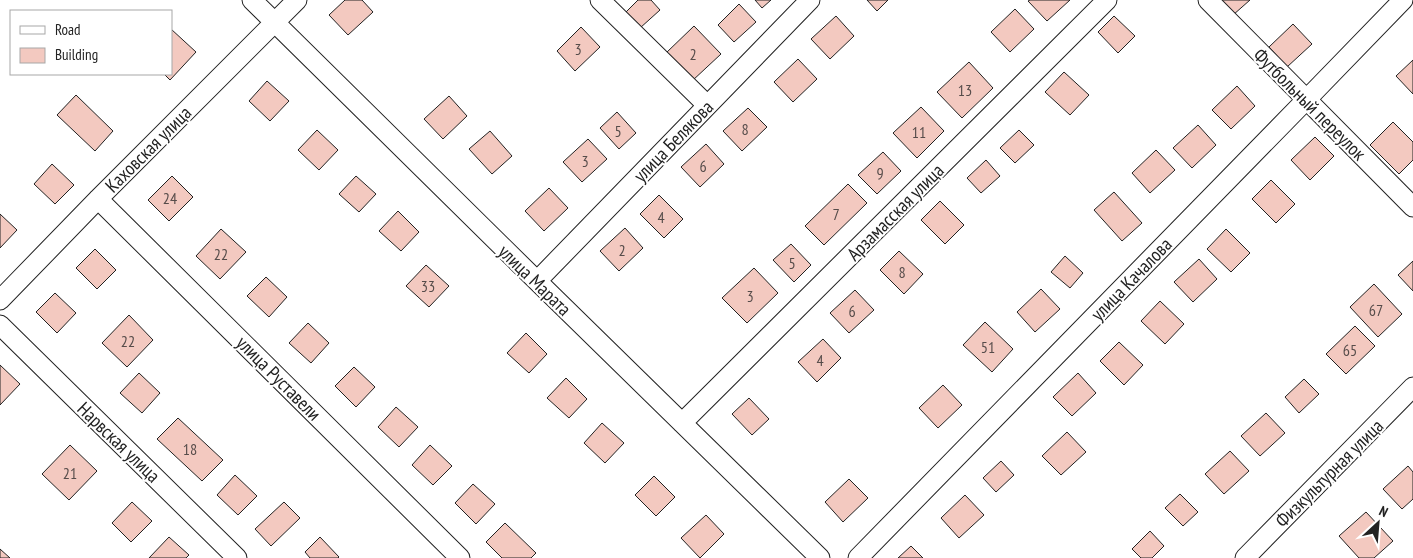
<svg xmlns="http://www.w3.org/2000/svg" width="1413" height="558" font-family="'PT Sans Narrow',sans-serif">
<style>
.building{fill:#f3c9c0;stroke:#222}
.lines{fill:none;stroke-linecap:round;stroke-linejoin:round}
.street-casing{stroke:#222;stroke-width:21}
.street{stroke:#fff;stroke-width:19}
.labels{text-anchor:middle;stroke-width:4;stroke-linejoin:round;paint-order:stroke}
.number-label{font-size:16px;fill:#564c4a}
.street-label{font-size:19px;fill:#222;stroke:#fff}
</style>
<rect width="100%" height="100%" fill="#fff"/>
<path class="building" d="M345,0H362L373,12L348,35L329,15Z
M638,0H651L660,10L640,28L625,13Z
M755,0H771L762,8Z
M867,0H888L877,11Z
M1030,0H1070L1047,21L1028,1Z
M1219,0H1250L1233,15Z
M739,4L756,22L734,42L718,25Z
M1015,9L1034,29L1010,52L991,32Z
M836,16L854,36L830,59L811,39Z
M1114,16L1135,36L1118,53L1098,32Z
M1293,24L1312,44L1287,67L1269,47Z
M694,26L721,54L692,81L666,53Z
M581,27L600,47L575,71L557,51Z
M171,29L196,52L170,80L164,74H171Z
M798,59L817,79L793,102L774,82Z
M1413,60V94L1396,76Z
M969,62L993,88L962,118L937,92Z
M1064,72L1089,95L1070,115L1045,92Z
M267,81L289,101L270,121L249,101Z
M1237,86L1255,106L1231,129L1212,110Z
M76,95L113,131L95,151L57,115Z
M449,96L467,116L443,139L424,119Z
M921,107L944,131L917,158L893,133Z
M748,108L767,127L742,151L723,131Z
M617,112L636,133L619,149L600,128Z
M1393,122L1413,142V160L1399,174L1370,145Z
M1198,125L1216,145L1192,168L1173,148Z
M317,130L338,150L319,170L298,150Z
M1019,130L1034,145L1015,163L1000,148Z
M490,131L512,156L492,174L469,149Z
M1315,137L1334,156L1310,180L1291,160Z
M588,139L607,159L582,182L563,162Z
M706,144L724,164L700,187L681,167Z
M1156,150L1175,170L1150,193L1132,173Z
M883,152L901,171L877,194L858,175Z
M986,160L1000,176L981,193L967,178Z
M52,164L74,185L55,204L34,184Z
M172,176L193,197L169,221L148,200Z
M356,176L376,194L359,212L339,194Z
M1271,180L1295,204L1276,223L1252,199Z
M848,184L867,203L824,245L805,226Z
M549,188L568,208L544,231L525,211Z
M1114,192L1142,223L1122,241L1094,210Z
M659,195L683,219L664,238L640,214Z
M940,201L964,225L945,244L921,220Z
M398,211L419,232L401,251L379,231Z
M0,214L17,230L0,248Z
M625,228L643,248L619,271L600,251Z
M221,229L246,252L220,279L196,256Z
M1226,229L1250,253L1231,272L1207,249Z
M791,244L811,265L794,282L773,260Z
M95,249L116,270L97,289L76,268Z
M899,251L923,274L904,294L880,270Z
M1065,256L1083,273L1070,288L1051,272Z
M1199,259L1217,279L1193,302L1174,282Z
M1413,261V291L1398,275Z
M426,265L449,286L429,307L406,286Z
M754,268L778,293L747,323L722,298Z
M266,277L287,297L269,317L247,296Z
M1374,284L1402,314L1378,337L1350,307Z
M1041,289L1060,309L1035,332L1017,312Z
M855,290L874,310L849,333L830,313Z
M55,293L76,313L57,333L36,312Z
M1160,301L1184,324L1165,344L1141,321Z
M129,315L153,340L127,367L102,343Z
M985,322L1013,349L992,372L963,345Z
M308,323L329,343L311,363L289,343Z
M1355,326L1375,346L1346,374L1326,354Z
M526,333L547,354L529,373L507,353Z
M823,339L841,358L817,382L798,362Z
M1119,342L1143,365L1124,385L1100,361Z
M0,365L20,384L0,405Z
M354,367L375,387L356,407L335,386Z
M139,373L160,393L142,413L120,393Z
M1078,373L1096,393L1072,416L1053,397Z
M566,378L587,399L569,418L547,398Z
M1304,379L1319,394L1299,413L1285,397Z
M943,385L962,405L938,428L919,408Z
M749,398L769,419L752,435L732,414Z
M396,407L418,427L399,447L378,427Z
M1266,413L1285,433L1260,456L1241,436Z
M178,418L223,460L202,481L157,439Z
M602,423L624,443L605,463L584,443Z
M1067,432L1086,452L1061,475L1042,456Z
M70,445L97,471L69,500L42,474Z
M430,445L452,466L433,485L412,465Z
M1230,451L1249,471L1224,494L1205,474Z
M1001,461L1014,475L996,492L983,478Z
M1408,466L1413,472V499L1402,509L1383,489Z
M235,475L257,496L238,515L217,495Z
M654,476L675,497L656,516L635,495Z
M849,479L868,498L843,522L825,502Z
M473,484L495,504L476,524L455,503Z
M1180,494L1198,512L1183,526L1165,508Z
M965,495L984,515L959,538L941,518Z
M132,502L152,521L131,542L112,523Z
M284,502L300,518L271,546L255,529Z
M1366,512L1393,541L1374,558H1359L1339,536Z
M706,515L724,534L700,558L681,538Z
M505,523L536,553L531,558H502L486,542Z
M1150,531L1164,546L1152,558H1141L1132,549Z
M169,537L189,555L186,558H149Z
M320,537L339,557L338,558H310L305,552Z
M911,546L923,558H898Z
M0,549L10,558H0Z"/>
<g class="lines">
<g class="street-casing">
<path id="street" d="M252,0L537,281L820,558
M600,0L707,105
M1208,0L1413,207
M98,199L460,558
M537,281L810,0
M0,300L98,199L297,0
M0,325L237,558
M682,423L1107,0
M858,558L1306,100L1403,0
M1245,558L1413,387"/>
</g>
<use href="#street" class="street"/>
</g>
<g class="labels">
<g class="number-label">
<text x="578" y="55">3</text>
<text x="693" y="60">2</text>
<text x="965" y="96">13</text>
<text x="745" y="135">8</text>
<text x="618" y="137">5</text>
<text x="919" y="138">11</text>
<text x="585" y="167">3</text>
<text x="703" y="172">6</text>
<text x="880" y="179">9</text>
<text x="170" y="204">24</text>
<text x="836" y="220">7</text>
<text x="661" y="223">4</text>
<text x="622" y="256">2</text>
<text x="221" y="260">22</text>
<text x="792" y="269">5</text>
<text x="902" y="278">8</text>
<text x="428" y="292">33</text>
<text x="750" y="302">3</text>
<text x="1376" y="316">67</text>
<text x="852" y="317">6</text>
<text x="128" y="347">22</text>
<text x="988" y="353">51</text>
<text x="1350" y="356">65</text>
<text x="820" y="366">4</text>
<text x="190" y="455">18</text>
<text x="70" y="479">21</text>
</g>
<g class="street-label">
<text transform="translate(1310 104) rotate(45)" y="7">Футбольный переулок</text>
<text transform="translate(673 141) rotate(-46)" y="7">улица Белякова</text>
<text transform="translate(148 149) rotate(-45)" y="7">Каховская улица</text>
<text transform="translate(895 212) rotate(-45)" y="7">Арзамасская улица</text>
<text transform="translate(1131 279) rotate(-46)" y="7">улица Качалова</text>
<text transform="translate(535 280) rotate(44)" y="7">улица Марата</text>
<text transform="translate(279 378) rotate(45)" y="7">улица Руставели</text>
<text transform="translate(119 442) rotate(44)" y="7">Нарвская улица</text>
<text transform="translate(1329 473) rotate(-45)" y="7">Физкультурная улица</text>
</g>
</g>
<rect x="10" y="10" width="162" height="65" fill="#ffffff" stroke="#a7a7a7"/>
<rect x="20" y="26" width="25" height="8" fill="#ffffff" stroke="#a7a7a7"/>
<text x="55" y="35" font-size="15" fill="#222222">Road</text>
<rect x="20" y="48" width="25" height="15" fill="#f3c9c0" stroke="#a7a7a7"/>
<text x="55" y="60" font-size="15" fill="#222222">Building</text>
<g transform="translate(1378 523) rotate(26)" stroke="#ffffff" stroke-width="4" paint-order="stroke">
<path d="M0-4L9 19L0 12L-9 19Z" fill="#222222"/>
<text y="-8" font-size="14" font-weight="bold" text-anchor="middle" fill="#222222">N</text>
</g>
</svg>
